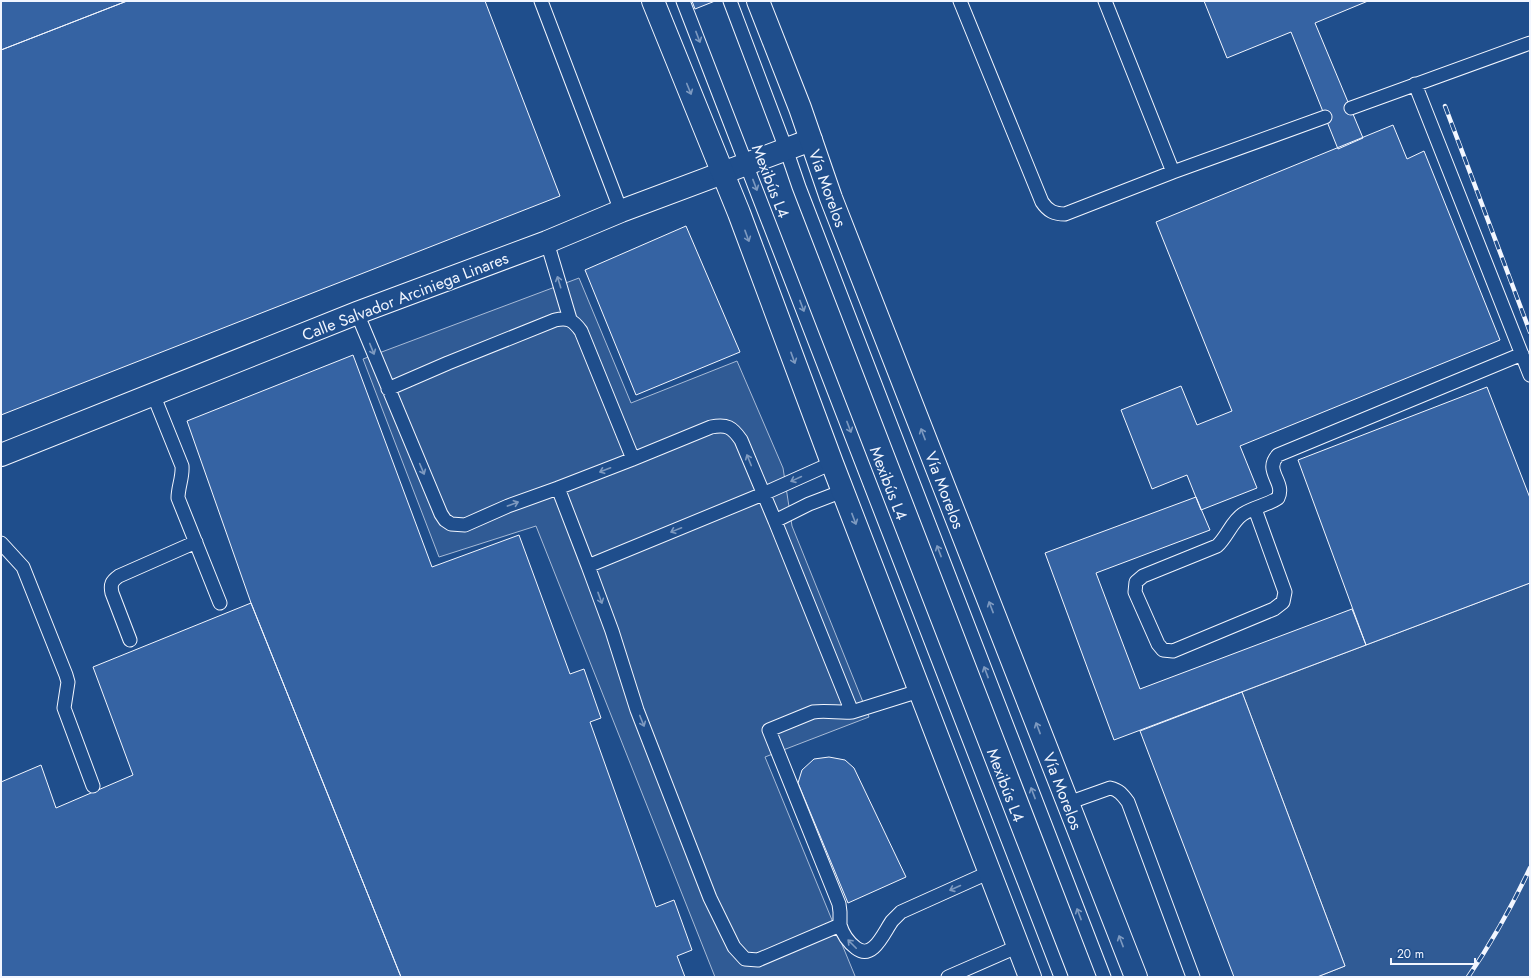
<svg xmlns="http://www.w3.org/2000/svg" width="1531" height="978" font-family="Jost,sans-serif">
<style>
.built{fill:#305b95;stroke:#a8bbd7}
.building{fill:#3563a3;stroke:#f2f6ff}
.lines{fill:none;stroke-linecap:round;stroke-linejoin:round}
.lane-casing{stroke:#f2f6ff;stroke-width:15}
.street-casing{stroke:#f2f6ff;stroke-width:24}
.primary-casing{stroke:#f2f6ff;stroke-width:24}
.lane{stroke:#1f4e8c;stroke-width:13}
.street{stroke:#1f4e8c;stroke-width:22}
.primary{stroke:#1f4e8c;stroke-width:22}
.rail-casing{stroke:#f2f6ff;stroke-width:4.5}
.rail{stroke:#1f4e8c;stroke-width:3;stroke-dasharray:9;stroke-linecap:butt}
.oneway{stroke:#7e9ac0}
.labels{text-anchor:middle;stroke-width:3;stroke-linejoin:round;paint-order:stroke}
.street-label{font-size:16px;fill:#f2f6ff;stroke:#1f4e8c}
</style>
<rect width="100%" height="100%" fill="#1f4e8c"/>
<path class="built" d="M579,278L631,403L737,361L783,468L792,526L869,717L765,757L855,976L853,977H715L536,526L439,557L363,359Z
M1530,583V977H1317L1345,966L1242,692Z"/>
<path class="building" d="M1,1H127L1,50Z
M127,1H485L560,196L1,415V50Z
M692,1H715L695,9Z
M1204,1H1368L1315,23L1363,138L1338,149L1291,32L1227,58Z
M1393,125L1407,159L1424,151L1500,340L1240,446L1257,488L1201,510L1187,475L1152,489L1121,410L1181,386L1197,425L1232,411L1156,222Z
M686,226L740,352L636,395L585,270Z
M353,355L432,567L519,535L570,674L584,669L601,718L590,722L656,907L674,900L692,950L677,956L685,977H401L251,603L187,421Z
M1487,387L1530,498V583L1366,645L1298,460Z
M1196,497L1210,530L1096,573L1140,689L1352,609L1366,645L1114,740L1045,553Z
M251,603L401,977H1V782L41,765L56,808L133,775L93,667Z
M1242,692L1345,966L1317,977H1234L1140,731Z
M829,757L845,760L854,768L906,877L848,903L798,783L802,770L814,759Z"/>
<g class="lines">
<g class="lane-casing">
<path id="lane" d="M541,1L621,211
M683,1L1061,977
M730,1L786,149L799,187L1104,977
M960,1L1042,202C1048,211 1054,214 1065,214L1173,172L1325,117
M1105,1L1173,172
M1415,84L1530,375
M1351,108L1530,43
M547,242L570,319
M357,313L441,514L445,520L451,524L465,525L508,506L558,488
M388,389L448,363L555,320C568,317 573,320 581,331L633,459
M153,394L182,466C183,477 178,487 178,498L220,603
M832,463L763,494L588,566L612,631L637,710L710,898L734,947L745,959L758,960L840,925V912L839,904L769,730L813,712C826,710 839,713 852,712L775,521L809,504L843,491
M1255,509L1285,592L1283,602L1274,609L1173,651L1163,650L1158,644L1135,592L1136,582L1143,576L1217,546C1227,537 1232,521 1243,514C1254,507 1268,505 1278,498C1286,482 1263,471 1278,455L1522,354
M1,543L23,567L66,675L68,682L64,708L93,786
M588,566L558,488L633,459L711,427C727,424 732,427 741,440L775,521
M130,640L112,593C110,584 112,581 119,576L196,542
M852,712L919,691
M1068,803L1110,788C1119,790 1122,794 1128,802L1193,977
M840,925C843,935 848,942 856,948C873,961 884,932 892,921C895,918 898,915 901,912L990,872
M948,977L1019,946"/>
</g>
<g class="street-casing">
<path id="street" d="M1,455L357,313L547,242L621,211L811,140"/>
</g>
<g class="primary-casing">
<path id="primary" d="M653,1L739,213L832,463L1030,977
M758,1L800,108L831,198L1136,977"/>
</g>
<use href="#lane" class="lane"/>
<use href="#street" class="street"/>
<use href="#primary" class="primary"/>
<g class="rail-casing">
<path id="rail" d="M1445,106L1530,332
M1468,977C1492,942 1512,906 1530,868"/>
</g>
<use href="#rail" class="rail"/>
</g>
<defs><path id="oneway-shaft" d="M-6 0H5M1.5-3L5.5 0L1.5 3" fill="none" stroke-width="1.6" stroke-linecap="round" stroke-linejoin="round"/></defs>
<g class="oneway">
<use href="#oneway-shaft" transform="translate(698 37) rotate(69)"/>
<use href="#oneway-shaft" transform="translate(689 89) rotate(68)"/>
<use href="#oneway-shaft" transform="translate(755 185) rotate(69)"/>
<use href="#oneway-shaft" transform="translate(747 236) rotate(70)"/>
<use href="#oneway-shaft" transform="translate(559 282) rotate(-107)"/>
<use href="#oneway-shaft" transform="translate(802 306) rotate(69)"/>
<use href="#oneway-shaft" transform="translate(372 349) rotate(68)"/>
<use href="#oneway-shaft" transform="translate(793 358) rotate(70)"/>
<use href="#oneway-shaft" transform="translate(849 427) rotate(69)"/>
<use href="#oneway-shaft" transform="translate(923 434) rotate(-111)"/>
<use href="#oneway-shaft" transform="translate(749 460) rotate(-112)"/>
<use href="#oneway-shaft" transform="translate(422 469) rotate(67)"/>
<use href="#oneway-shaft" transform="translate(605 470) rotate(159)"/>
<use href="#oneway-shaft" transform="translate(796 479) rotate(155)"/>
<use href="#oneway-shaft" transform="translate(513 504) rotate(-20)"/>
<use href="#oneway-shaft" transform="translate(854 519) rotate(69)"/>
<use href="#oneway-shaft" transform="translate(676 530) rotate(158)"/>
<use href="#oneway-shaft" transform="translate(939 551) rotate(-111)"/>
<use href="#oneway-shaft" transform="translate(600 598) rotate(70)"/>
<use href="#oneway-shaft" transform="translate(991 607) rotate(-111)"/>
<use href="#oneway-shaft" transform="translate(986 672) rotate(-111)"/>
<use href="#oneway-shaft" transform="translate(642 721) rotate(68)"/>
<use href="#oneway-shaft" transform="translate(1038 728) rotate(-111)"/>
<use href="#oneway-shaft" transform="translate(1033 793) rotate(-111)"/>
<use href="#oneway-shaft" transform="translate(955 888) rotate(156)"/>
<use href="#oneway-shaft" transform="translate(1079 914) rotate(-111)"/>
<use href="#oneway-shaft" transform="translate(1121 941) rotate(-111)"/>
<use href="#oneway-shaft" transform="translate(852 944) rotate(-135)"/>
</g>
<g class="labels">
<g class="street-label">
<text transform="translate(771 181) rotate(69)" y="6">Mexibús L4</text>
<text transform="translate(828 188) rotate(70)" y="6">Vía Morelos</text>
<text transform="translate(405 296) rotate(-21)" y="6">Calle Salvador Arciniega Linares</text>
<text transform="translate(889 483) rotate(69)" y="6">Mexibús L4</text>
<text transform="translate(945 490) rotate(69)" y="6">Vía Morelos</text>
<text transform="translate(1006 785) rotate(69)" y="6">Mexibús L4</text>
<text transform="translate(1063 791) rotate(69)" y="6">Vía Morelos</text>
</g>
</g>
<rect width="1531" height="978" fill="none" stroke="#f2f6ff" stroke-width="4"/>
<path d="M1391 958v6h84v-6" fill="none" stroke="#f2f6ff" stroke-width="2"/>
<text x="1397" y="958" font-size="12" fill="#f2f6ff" stroke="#1f4e8c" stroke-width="3" paint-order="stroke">20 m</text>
</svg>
